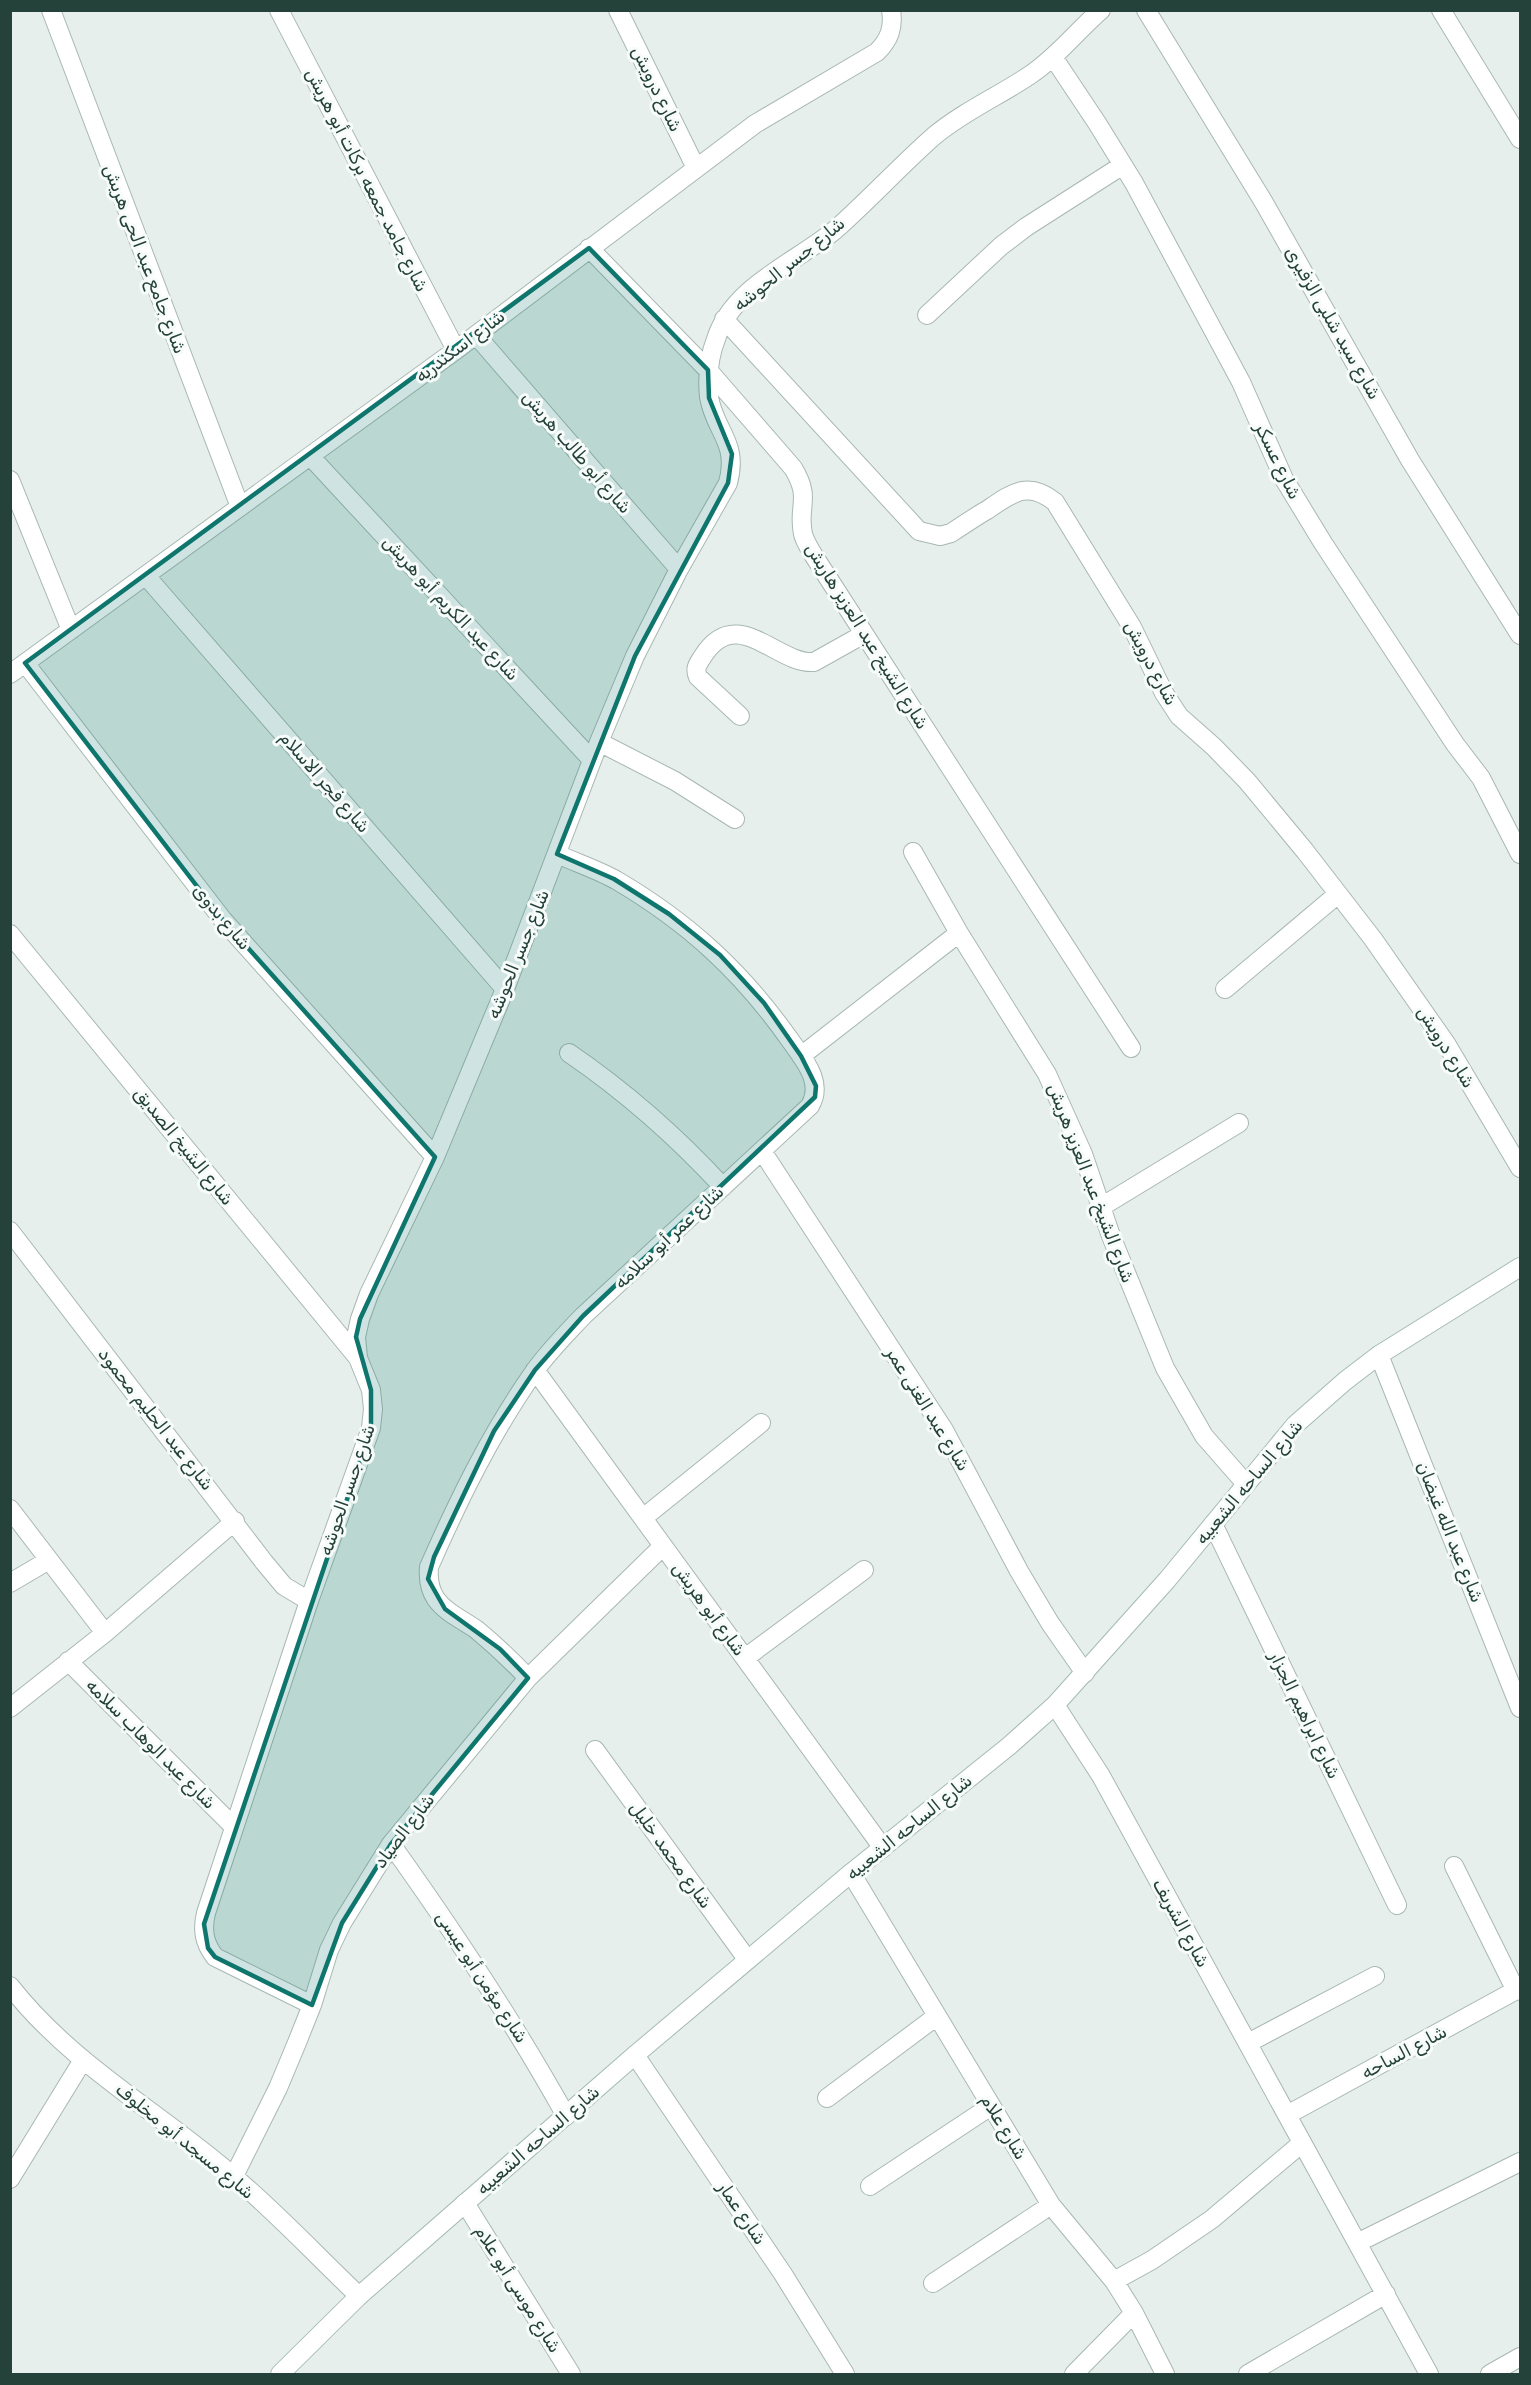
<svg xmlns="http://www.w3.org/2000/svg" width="1531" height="2385" font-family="Rubik,Vazirmatn,sans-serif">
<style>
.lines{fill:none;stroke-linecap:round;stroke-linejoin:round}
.minor-casing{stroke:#a8b8b2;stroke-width:20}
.secondary-casing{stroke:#a4bbb3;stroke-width:20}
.minor{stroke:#fff;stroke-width:18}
.secondary{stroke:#fff;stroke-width:18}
.marked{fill:#0f766e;fill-opacity:0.2;stroke:#0f766e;stroke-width:4.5;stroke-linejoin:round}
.labels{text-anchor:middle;stroke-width:6;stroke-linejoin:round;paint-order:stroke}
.street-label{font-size:18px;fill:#24423a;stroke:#f7fbf9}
</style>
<rect width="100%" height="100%" fill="#e6efeb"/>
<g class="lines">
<g class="minor-casing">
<path id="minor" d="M51,10L240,507
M279,10L456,350
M618,10L696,168
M1146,10L1263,201L1410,460L1520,635
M1441,10L1520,139
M1053,57L1097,123L1134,183L1241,382L1284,479L1323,543L1455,744L1481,778L1520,854
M589,248L708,370L793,468C812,499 797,506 803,534C805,542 810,549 814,556L1131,1048
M927,315L1001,246L1026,227L1123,165
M724,319L919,531L940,536L951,533C963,525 975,517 987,510C1012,493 1028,480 1055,502L1132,627L1164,693L1179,716L1214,747L1247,781L1305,851L1373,939L1447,1045L1520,1168
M476,335L679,569
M310,456L592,760
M10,480L71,630
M146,576L505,989
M25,663L223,920L435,1157
M10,674L456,350L755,124L877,52C889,40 894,28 891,10
M740,716L698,677C694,668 698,664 703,656C737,603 777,665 814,662L864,634
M599,742L675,781L735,819
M913,852L959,933L1047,1074L1083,1154L1111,1236L1165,1368L1204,1436L1246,1484
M10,934L358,1358
M1225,989L1338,894
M569,1053C626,1092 676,1136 723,1187
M801,1056L959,933
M762,1151L944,1430L1019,1571L1050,1623L1085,1673
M1101,1207L1239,1123
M10,1231L264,1562L284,1586L309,1601
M1379,1355L1520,1708
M535,1370L883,1848
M10,1509L105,1633
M643,1518L761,1423
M1213,1524L1397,1905
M10,1583L49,1560
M745,1658L864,1570
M68,1661L234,1827
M528,1678C512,1661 495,1645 477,1630C463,1620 446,1613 436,1599C429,1589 428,1579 429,1567C459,1499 491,1433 534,1372C548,1352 566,1334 583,1316L810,1106C824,1082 804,1060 790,1040C742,972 689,923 616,880C598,870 577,863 557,854
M1055,1705L1101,1776L1429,2374
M10,1708L105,1633L235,1521
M595,1750L747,1959
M391,1844C454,1932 513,2021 566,2116
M1454,1866L1516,1991
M851,1873L1051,2205L1114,2281L1134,2313L1165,2374
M10,1986C71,2064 159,2112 233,2176C277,2213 317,2256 359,2296
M312,2005L215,1957C204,1943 202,1930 206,1913L309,1601L371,1428L373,1409L371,1390L358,1358L356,1337L360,1319L369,1294L435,1157L505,989L599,742L635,656L679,569L728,483C739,442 715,432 709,397C707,377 709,357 716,339C733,286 795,263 835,230C869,200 900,166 934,136C964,111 999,96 1030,75C1057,57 1077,31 1101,10
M1248,2043L1375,1976
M635,2055L783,2274L845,2374
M827,2098L937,2016
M1287,2115L1520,1988
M234,2176L278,2088L296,2045L312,2005L329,1950L342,1923L391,1844L528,1678L663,1546
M10,2179L83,2060
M870,2186L991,2106
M465,2203L571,2374
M1357,2243L1520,2162
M1114,2281L1152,2260L1212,2219L1302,2143
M933,2283L1051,2205
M1074,2374L1134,2313
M1248,2374L1386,2294
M1490,2374L1520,2357"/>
</g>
<g class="secondary-casing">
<path id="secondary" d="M280,2374L359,2296L635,2055L851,1873L1009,1746L1055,1705L1167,1580L1295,1425L1345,1381L1379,1355L1520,1267"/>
</g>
<use href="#minor" class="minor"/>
<use href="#secondary" class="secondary"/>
</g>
<path class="marked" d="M589,248L708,370L709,398L732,454L728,483L635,656L557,854L614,879L669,914L720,955L764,1003L801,1056L816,1086L815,1097L583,1316L535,1370L494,1431L434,1557L428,1579L445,1609L500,1649L528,1678L391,1844L342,1923L312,2005L215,1957L208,1948L204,1924L371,1428V1390L356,1337L360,1319L435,1157L223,920L25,663Z"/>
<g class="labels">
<g class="street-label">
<text transform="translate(657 89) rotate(64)" y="6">شارع درويش</text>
<text transform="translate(367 180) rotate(63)" y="6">شارع جامد جمعه بركات أبو هريش</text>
<text transform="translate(145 259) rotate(69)" y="6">شارع جامع عبد الحى هريش</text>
<text transform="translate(789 264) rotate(-39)" y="6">شارع جسر الحوشه</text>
<text transform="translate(1333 323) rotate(60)" y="6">شارع سيد شلبى الزفيرى</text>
<text transform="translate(460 346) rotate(-37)" y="6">شارع اسكندريه</text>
<text transform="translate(577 452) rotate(49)" y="6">شارع أبو طالب هريش</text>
<text transform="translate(1278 461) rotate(64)" y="6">شارع عسكر</text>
<text transform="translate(451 608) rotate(47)" y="6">شارع عبد الكريم أبو هريش</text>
<text transform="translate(867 636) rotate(58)" y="6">شارع الشيخ عبد العزيز هاريش</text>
<text transform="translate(1151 663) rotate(62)" y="6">شارع درويش</text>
<text transform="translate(325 782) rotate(49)" y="6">شارع فجر الاسلام</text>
<text transform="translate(222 917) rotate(50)" y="6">شارع بدوى</text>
<text transform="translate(518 954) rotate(-68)" y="6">شارع جسر الحوشه</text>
<text transform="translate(1446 1047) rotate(58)" y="6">شارع درويش</text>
<text transform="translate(184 1146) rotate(51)" y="6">شارع الشيخ الصديق</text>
<text transform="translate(1091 1183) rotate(69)" y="6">شارع الشيخ عبد العزيز هريش</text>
<text transform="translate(669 1237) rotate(-43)" y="6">شارع عمر أبو سلامه</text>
<text transform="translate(928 1409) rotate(58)" y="6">شارع عبد الغنى عمر</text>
<text transform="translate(156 1419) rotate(52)" y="6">شارع عبد الحليم محمود</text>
<text transform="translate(1249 1482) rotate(-50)" y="6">شارع الساحه الشعبيه</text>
<text transform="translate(347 1490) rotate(-71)" y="6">شارع جسر الحوشه</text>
<text transform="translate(1450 1532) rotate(68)" y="6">شارع عبد الله غيضان</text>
<text transform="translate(709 1609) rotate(54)" y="6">شارع أبو هريش</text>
<text transform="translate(1305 1715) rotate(64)" y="6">شارع ابراهيم الجزار</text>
<text transform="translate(151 1744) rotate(45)" y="6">شارع عبد الوهاب سلامه</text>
<text transform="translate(909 1827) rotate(-39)" y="6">شارع الساحه الشعبيه</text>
<text transform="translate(404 1831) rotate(-53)" y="6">شارع الصياد</text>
<text transform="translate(671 1855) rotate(54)" y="6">شارع محمد خليل</text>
<text transform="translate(1181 1923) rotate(61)" y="6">شارع الشريف</text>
<text transform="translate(482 1977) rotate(57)" y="6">شارع مؤمن أبو عيسى</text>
<text transform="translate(1404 2052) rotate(-28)" y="6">شارع الساحه</text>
<text transform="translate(1004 2127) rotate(59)" y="6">شارع علام</text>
<text transform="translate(538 2140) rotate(-41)" y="6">شارع الساحه الشعبيه</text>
<text transform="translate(185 2141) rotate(39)" y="6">شارع مسجد أبو مخلوف</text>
<text transform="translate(742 2213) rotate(56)" y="6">شارع عمار</text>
<text transform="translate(518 2289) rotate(58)" y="6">شارع موسى أبو علام</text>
</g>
</g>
<rect width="1531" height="2385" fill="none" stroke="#24423a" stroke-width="24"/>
</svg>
